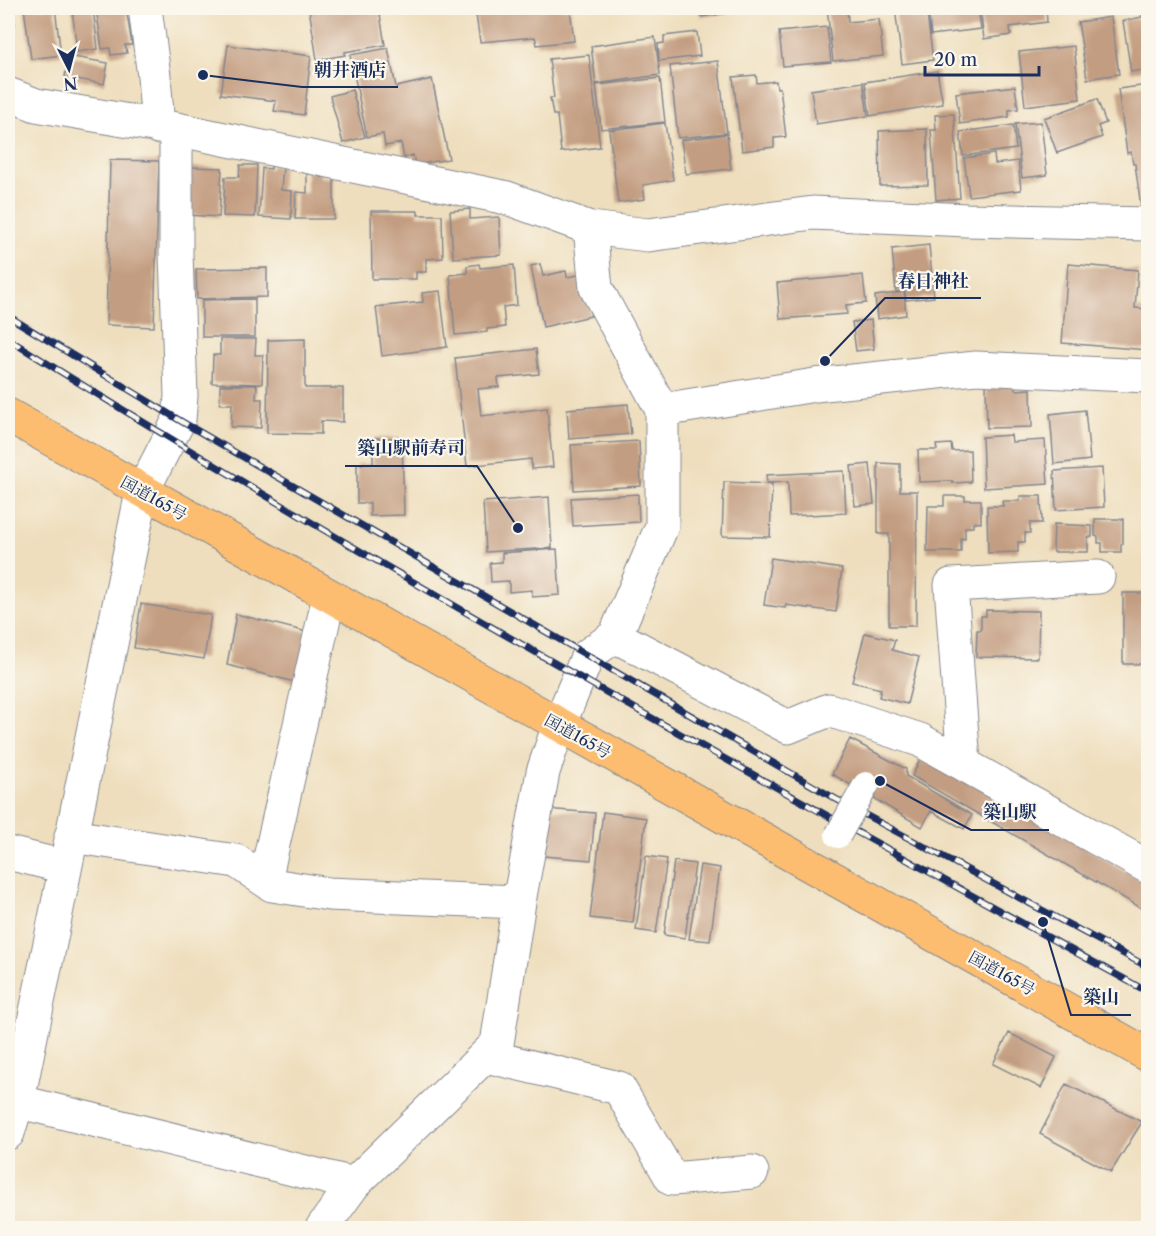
<svg xmlns="http://www.w3.org/2000/svg" width="1156" height="1236" font-family="'Libre Caslon Text','Noto Serif JP',serif">
<style>
.building{fill:#c39d81}
.lines{fill:none;stroke-linecap:round;stroke-linejoin:round}
.minor-casing{stroke:#84868e;stroke-width:35}
.trunk-casing{stroke:#84868e;stroke-width:35}
.minor{stroke:#fff;stroke-width:33}
.trunk{stroke:#fcbd6f;stroke-width:33}
.rail-casing{stroke:#1b2f5e;stroke-width:7}
.rail{stroke:#fbf7ec;stroke-width:4.5;stroke-dasharray:14;stroke-linecap:butt}
.pedestrian-bridge-casing{stroke:#84868e;stroke-width:28;stroke-linecap:butt}
.pedestrian-bridge{stroke:#fff;stroke-width:26}
.labels{text-anchor:middle;stroke-width:4.5;stroke-linejoin:round;paint-order:stroke}
.street-label{font-size:16px;fill:#1b2f5e;stroke:#fbf7ec}
.leader{fill:none;stroke:#1b2f5e;stroke-width:2}
.callout-dot{fill:#1b2f5e;stroke:#fbf7ec;stroke-width:2}
.callout-label{font-size:18px;text-anchor:middle;font-weight:bold;fill:#1b2f5e;stroke:#fbf7ec;stroke-width:4.5;stroke-linejoin:round;paint-order:stroke}
</style>
<rect width="100%" height="100%" fill="#fbf7ec"/>
<filter id="ink" filterUnits="userSpaceOnUse"><feTurbulence type="fractalNoise" baseFrequency=".0167" numOctaves="2"/><feDisplacementMap in="SourceGraphic" scale="12" xChannelSelector="R" yChannelSelector="G"/><feConvolveMatrix kernelMatrix="1 2 1 2 8 2 1 2 1" color-interpolation-filters="sRGB"/></filter>
<filter id="wash" filterUnits="userSpaceOnUse"><feTurbulence type="fractalNoise" baseFrequency=".008" numOctaves="4" result="noise"/><feDisplacementMap in="SourceGraphic" scale="24" xChannelSelector="R" yChannelSelector="G"/><feGaussianBlur stdDeviation="1.35" result="paint"/><feColorMatrix in="noise" values="0 0 0 0 0 0 0 0 0 0 0 0 0 0 0 0 0 1.4 0 .05"/><feComposite in="paint" operator="in"/></filter>
<g filter="url(#wash)">
<rect width="100%" height="100%" fill="#eedebd"/>
<g id="blocks">
<path class="building" d="M8,8H13L15,25L8,26Z
M24,8H55L61,55L31,59Z
M72,8H93L98,49L77,52Z
M96,8H126L132,45H125L127,53L111,55L110,48L102,49Z
M309,8H379L385,45L345,52V55L317,60Z
M475,8H570L574,41L537,45L535,37L480,42Z
M700,8H728V13L701,17Z
M827,8H847L848,22L879,19L883,56L833,61Z
M895,8H926L933,60L902,64Z
M928,8H978L981,29L931,35Z
M980,8H1046L1047,22L1010,27L1011,35L984,39Z
M1141,8H1148V69L1131,72L1123,21L1142,17Z
M1111,17L1119,74L1087,79L1078,22Z
M827,27L831,62L783,66L779,32Z
M697,32L700,56L659,61L658,44L664,43V36Z
M655,37L660,75L596,84L591,46Z
M228,45L311,56L304,115L274,111L276,101L221,94Z
M1074,46L1080,99L1025,106L1019,52Z
M388,48L396,87L432,79L449,159L415,165L413,155L404,158L401,143L385,146L383,134L367,137L350,55Z
M589,55L600,147L561,152L557,115H553L550,98H554L549,59Z
M68,56L108,63L104,84L65,77Z
M718,61L727,133L678,138L670,66Z
M937,71L943,104L870,116L865,82Z
M756,75L757,83L776,81L777,88H780L786,137L774,138V147L742,151L733,77Z
M660,78L665,122L601,129L596,85Z
M863,82L868,116L816,124L811,90Z
M1148,85V206L1141,207L1135,164H1133L1131,152L1127,153L1118,89Z
M1015,86L1018,109L1009,110V117L960,124L956,93Z
M352,90L365,137L343,143L330,96Z
M1097,99L1106,123L1098,126L1102,137L1057,153L1044,118Z
M954,114L960,198L936,200L931,130H936L935,115Z
M1041,122L1047,175L1022,178L1015,124Z
M665,123L673,180L643,185L645,199L618,203L609,130Z
M1013,125L1016,149L963,156L960,132Z
M927,129L928,185L880,186L879,131Z
M727,134L731,169L686,174L681,140Z
M994,154L995,164L1018,161L1021,190L969,196L964,158Z
M110,160L159,161L154,327L106,325Z
M240,165H257L255,217L223,216L225,177H239Z
M271,166L283,167L281,190L292,191L291,219L259,217L262,168L271,169Z
M191,167L222,168L219,217L188,215Z
M307,172H320V177L334,178V219H295L296,192L307,193Z
M470,209V219L499,217L501,255L453,258L450,211Z
M371,211H418V215H442L443,258L426,259V272H416V279H372Z
M929,245L934,297L906,300L905,291L896,292L892,249Z
M479,264L480,268L514,265L517,305L503,307L505,327L487,329V332L455,335L450,275L467,273V266Z
M540,264L543,276L566,271L567,277L583,274L591,316L543,327L531,266Z
M1068,264L1138,270L1135,308L1148,309V350L1062,343Z
M267,268V297L197,299L196,269Z
M863,275L866,303L846,305L847,314L780,319L777,283Z
M440,291L447,347L382,356L376,307L423,302L422,293Z
M904,292L906,315L877,319L875,296Z
M255,299V337H202V300Z
M871,320L874,349L856,351L852,322Z
M220,339H256L255,355H263L262,384L212,383L213,355H220Z
M305,339V388H343V422L321,421V434L267,433L268,340Z
M536,349L539,374L498,378L499,387L478,389L481,416L547,408L553,467L532,469L531,459L467,466L455,358Z
M1015,383V390L1031,389L1032,427L987,428L986,385Z
M220,385H257L256,399H262L261,428L231,427L232,404H220Z
M628,404L631,434L569,439L567,409Z
M1085,410L1090,460L1054,464L1050,414Z
M1011,435L1012,442L1045,440L1048,484L984,488L982,437Z
M373,438H402L404,515L370,516V503H357V464H373Z
M639,441L641,486L574,490L571,445Z
M951,444L952,451L970,450L971,482L952,483V481L919,482L918,450H937L936,445Z
M878,463L900,464V491H917L916,626H889V534H878Z
M870,464L874,504L855,506L851,466Z
M1102,468L1104,507L1056,510L1054,471Z
M844,471L846,513L789,516L788,482L767,483L766,475Z
M724,482L772,484L770,537L722,536Z
M638,494L639,522L573,526L571,498Z
M944,496H965V500H981V523L973,522V527H965V539L961,538V552H927L928,506H944Z
M1020,496H1041L1042,523H1030V533H1025V542H1018V552L988,553L987,506H1003L1002,501H1020Z
M549,497L552,548L486,552L483,502Z
M1095,519H1123V544H1121V552H1102V543H1098V537L1095,536Z
M1054,524L1092,526V537H1088V552H1053Z
M1145,539H1148V664H1123V593H1145Z
M557,549L560,595L532,597V590L509,592V581L491,582L490,563L502,562V553Z
M771,558L842,569L836,612L786,605L785,608L764,605Z
M141,604L211,615L204,659L134,648Z
M986,610L1039,611L1038,658L976,657L977,630H981V616H986Z
M236,614L315,634L303,684L227,665Z
M865,633L895,640L892,650L919,657L907,704L879,697L881,689L852,682Z
M850,739L906,769V776L972,815L964,829L931,811L922,827L832,774Z
M923,753L1148,884V912L912,776Z
M545,809L595,813L591,860L543,856Z
M603,812L646,818L633,923L590,918Z
M646,856L667,859L656,933L636,930Z
M674,861L695,864L685,938L664,935Z
M700,865L720,868L710,941L689,939Z
M1009,1033L1056,1057L1041,1088L993,1064Z
M1066,1084L1142,1122L1111,1172L1040,1134Z"/>
</g>
</g>
<g filter="url(#ink)">
<use href="#blocks" fill-opacity="0" stroke="#84868e" stroke-width="1.5"/>
<g class="lines">
<g class="minor-casing">
<path id="minor" d="M145,8L154,76L158,127
M8,94L36,105L176,129V254L181,396L179,420L142,492L18,1100L8,1133
M176,129L507,198L590,228L648,235L813,213L967,220L1148,224
M662,410L815,385L976,368L1148,376
M615,636L788,727L829,710L920,740L1148,867
M964,764L951,585L1098,577
M71,836L236,861L272,885L329,894L519,902
M8,853L65,867
M265,880L329,596
M486,1056L619,1088L672,1179L752,1172
M8,1099L354,1184
M322,1228L354,1184L497,1044L519,902L543,772L559,725L588,655L615,636L662,526V410L596,288L590,228"/>
</g>
<g class="trunk-casing">
<path id="trunk" d="M8,415L1148,1055"/>
</g>
<use href="#minor" class="minor"/>
<use href="#trunk" class="trunk"/>
<g class="rail-casing">
<path id="rail" d="M8,316L179,420L834,798L1148,967
M8,339C380,571 764,782 1148,992"/>
</g>
<use href="#rail" class="rail"/>
<g class="pedestrian-bridge-casing">
<path id="pedestrian-bridge" d="M838,835L866,785"/>
</g>
<use href="#pedestrian-bridge" class="pedestrian-bridge"/>
</g>
</g>
<g class="labels">
<g class="street-label">
<text transform="translate(154 498) rotate(29)" y="6">国道165号</text>
<text transform="translate(578 736) rotate(29)" y="6">国道165号</text>
<text transform="translate(1002 973) rotate(29)" y="6">国道165号</text>
</g>
</g>
<path class="leader" d="M203 75L302 87H398M825 361L885 298H981M518 528L477 466H345M880 781L971 830H1049M1043 922L1071 1015H1131"/>
<g class="callout-dot">
<circle cx="203" cy="75" r="6"/>
<circle cx="825" cy="361" r="6"/>
<circle cx="518" cy="528" r="6"/>
<circle cx="880" cy="781" r="6"/>
<circle cx="1043" cy="922" r="6"/>
</g>
<g class="callout-label">
<text x="350" y="76">朝井酒店</text>
<text x="933" y="287">春日神社</text>
<text x="411" y="454">築山駅前寿司</text>
<text x="1010" y="818">築山駅</text>
<text x="1101" y="1003">築山</text>
</g>
<rect width="1156" height="1236" fill="none" stroke="#fbf7ec" stroke-width="30"/>
<g transform="translate(69 69) rotate(174)" stroke="#fbf7ec" stroke-width="4.5" paint-order="stroke">
<path d="M0-4.5L10 22L0 15L-10 22Z" fill="#1b2f5e"/>
<text y="-9" font-size="16" font-weight="bold" text-anchor="middle" fill="#1b2f5e">N</text>
</g>
<path d="M925 66v9h114v-9" fill="none" stroke="#1b2f5e" stroke-width="3"/>
<text x="934" y="66" font-size="18" fill="#1b2f5e" stroke="#fbf7ec" stroke-width="4.5" paint-order="stroke">20 m</text>
</svg>
